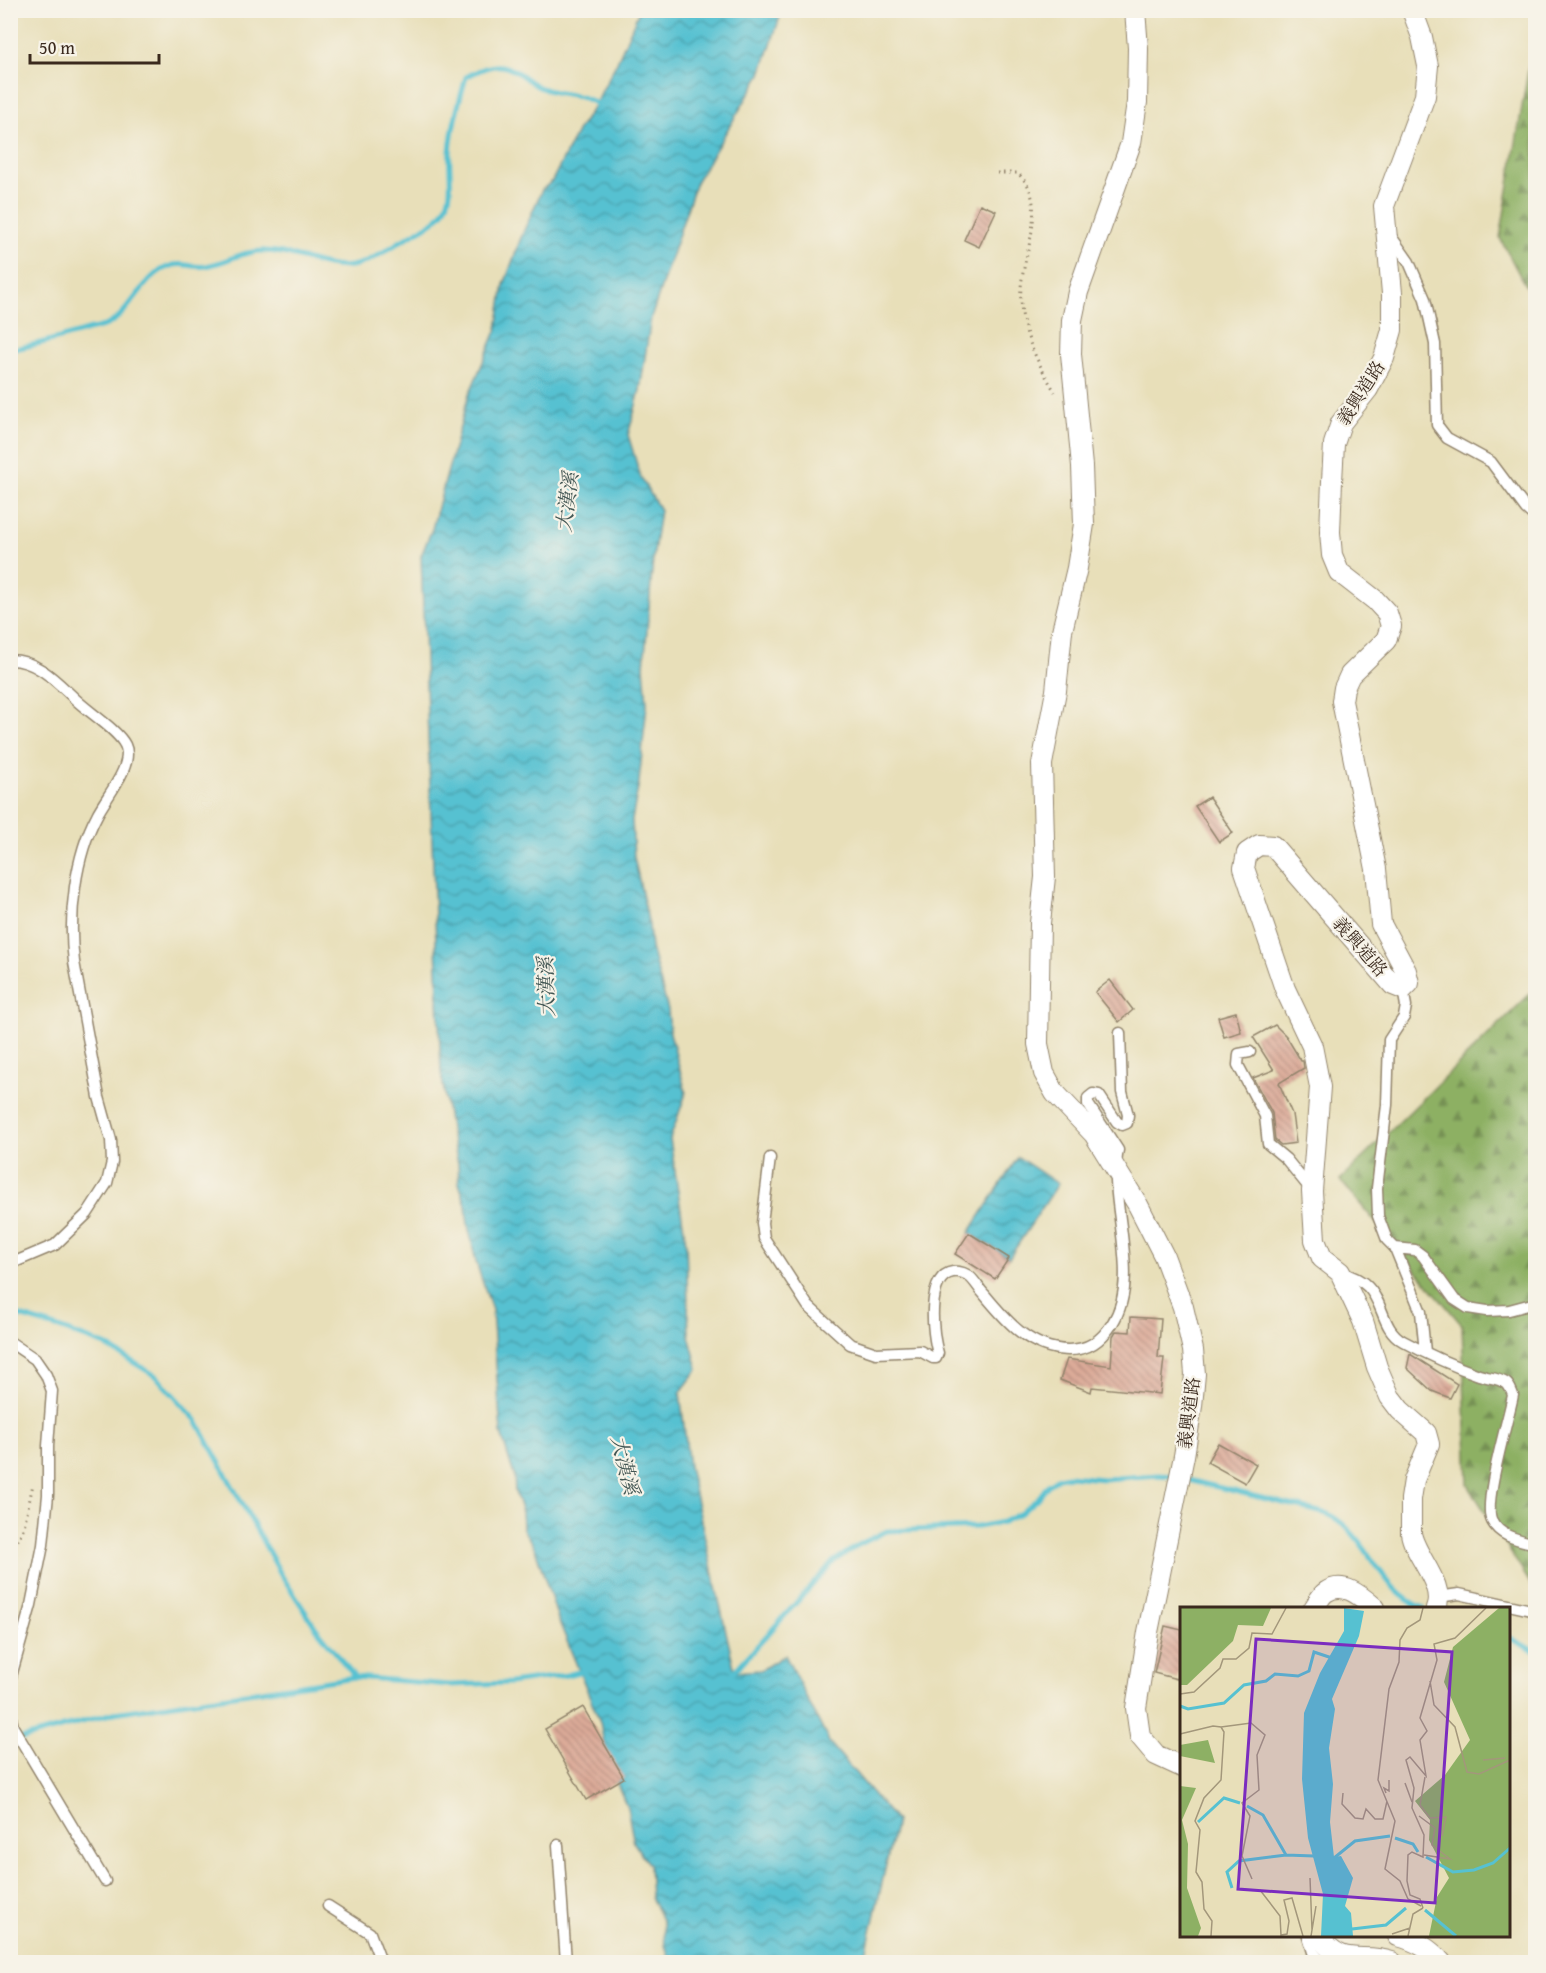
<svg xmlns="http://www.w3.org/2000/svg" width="1546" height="1973" font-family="'Gentium Book Plus','Noto Serif TC',serif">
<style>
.forest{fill:url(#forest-firs);stroke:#646d41;stroke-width:1.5}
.water{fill:url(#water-waves);stroke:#487678;stroke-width:1.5}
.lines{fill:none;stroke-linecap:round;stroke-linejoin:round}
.stream{stroke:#56c1d1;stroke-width:5}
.building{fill:url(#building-back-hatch)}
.service-casing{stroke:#92846c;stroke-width:13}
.minor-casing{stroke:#92846c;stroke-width:22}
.path{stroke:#92846c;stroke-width:3;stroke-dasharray:1.5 4.5;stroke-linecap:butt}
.service{stroke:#fff;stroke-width:10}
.minor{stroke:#fff;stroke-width:20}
.labels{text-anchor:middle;stroke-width:4.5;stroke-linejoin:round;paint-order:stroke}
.street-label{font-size:18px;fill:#3b2a1e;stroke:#f7f3e8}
.water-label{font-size:20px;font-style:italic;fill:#435754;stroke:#f7f3e8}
.inset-river{fill:none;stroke:#56c1d1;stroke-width:3}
.inset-road{fill:none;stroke:#a3977b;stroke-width:1.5}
.view{fill:#7b2cbf;fill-opacity:0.15;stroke:#7b2cbf;stroke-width:3}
.inset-edge{fill:none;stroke:#3b2a1e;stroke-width:3}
</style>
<defs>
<pattern id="forest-firs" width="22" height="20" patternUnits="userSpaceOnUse" patternTransform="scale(1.5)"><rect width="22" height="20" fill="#8db064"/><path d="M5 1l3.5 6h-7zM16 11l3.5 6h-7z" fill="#748f52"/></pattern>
<pattern id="water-waves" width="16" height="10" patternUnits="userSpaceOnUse" patternTransform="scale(1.5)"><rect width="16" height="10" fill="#56c1d1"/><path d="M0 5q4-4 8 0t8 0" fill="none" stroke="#489da9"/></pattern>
<pattern id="building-back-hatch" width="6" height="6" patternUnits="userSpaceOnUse" patternTransform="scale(1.5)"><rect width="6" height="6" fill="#dcab99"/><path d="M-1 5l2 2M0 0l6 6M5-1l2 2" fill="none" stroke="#b48b7c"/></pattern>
</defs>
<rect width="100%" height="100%" fill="#f7f3e8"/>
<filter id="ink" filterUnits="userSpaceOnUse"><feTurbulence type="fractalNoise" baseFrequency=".0167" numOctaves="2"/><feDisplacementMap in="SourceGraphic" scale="12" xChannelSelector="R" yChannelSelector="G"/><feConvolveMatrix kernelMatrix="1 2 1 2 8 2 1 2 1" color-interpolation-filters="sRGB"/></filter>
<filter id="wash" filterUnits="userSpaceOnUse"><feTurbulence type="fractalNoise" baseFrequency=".008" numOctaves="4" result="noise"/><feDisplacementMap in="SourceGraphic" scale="24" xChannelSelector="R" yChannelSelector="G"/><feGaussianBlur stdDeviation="1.35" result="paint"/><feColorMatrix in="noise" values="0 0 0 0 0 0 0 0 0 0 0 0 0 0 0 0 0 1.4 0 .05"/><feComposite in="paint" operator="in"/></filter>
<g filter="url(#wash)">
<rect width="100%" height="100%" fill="#e8dfb9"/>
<path class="forest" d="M1535,29V304L1500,238Z
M1535,989V1591L1468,1485L1462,1325L1340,1180Z"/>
<path class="water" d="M639,11H782L761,74L696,182L651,318L640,390L628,435L641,478L660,510L653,559L644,666L647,704L639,782L632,820L634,857L649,925L651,948L668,1010L670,1033L686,1093L670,1139L686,1243L689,1336L698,1369L680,1393L689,1467L735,1672L761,1670L785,1655L829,1742L896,1821L864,1962H671L665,1945L663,1922L651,1897L649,1865L634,1843L627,1807L607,1759L600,1722L558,1619L535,1548L523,1529L522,1512L515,1492L514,1475L501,1433L492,1310L476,1262L468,1225L466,1205L459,1183L458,1163L451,1134L441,1072L421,556L432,529L468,397L497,329L504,285L522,235L542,190L552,181L578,130L594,106L617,62Z
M1018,1157L1058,1184L1009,1258L969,1233Z"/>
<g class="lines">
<path class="stream" d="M10,350C34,345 57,339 81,332C89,329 99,328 107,325C134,311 143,272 174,265C185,263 195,268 206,266C225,263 242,251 262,251C291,250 326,271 351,266C371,263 391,246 408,237C419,230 437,223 444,210C455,192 448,172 450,152C452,126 459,102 466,77C476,72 490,64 502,66C516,68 527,81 539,87C560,97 583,91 601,108
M10,1313L56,1327L105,1345L156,1376L196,1420L282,1576L316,1628L355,1677
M1508,1637L1536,1652
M731,1675L834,1561L860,1544L887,1531L977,1527L1003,1522L1021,1513L1039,1497L1048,1485L1058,1478L1069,1476L1104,1479L1158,1475L1172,1476L1328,1514C1370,1536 1378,1591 1423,1608
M10,1742L114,1713L355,1677L449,1685L510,1683L567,1675L586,1670"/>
</g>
<g id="blocks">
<path class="building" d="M980,204L996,211L979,247L964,240Z
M1209,797L1233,833L1219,842L1195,806Z
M1110,980L1133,1010L1119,1022L1095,992Z
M1236,1012L1241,1032L1224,1037L1218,1017Z
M1275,1025L1286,1036L1301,1061H1303L1304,1068L1279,1083L1292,1114L1296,1143L1281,1145L1275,1140L1272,1113L1253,1078L1274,1070L1253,1037Z
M969,1233L1009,1258L995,1279L955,1254Z
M1131,1317L1161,1319L1158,1358H1164L1160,1394L1092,1387L1091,1392L1060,1380L1067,1359L1111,1366L1113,1336L1116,1331L1130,1332Z
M1410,1354L1457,1384L1450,1398L1432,1391L1407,1368Z
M1218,1443L1256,1464L1245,1483L1207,1462Z
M1165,1626L1182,1630V1659L1177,1679L1154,1673Z
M583,1707L624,1778L586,1800L545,1729Z"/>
</g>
</g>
<g filter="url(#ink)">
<use href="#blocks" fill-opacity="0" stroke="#92846c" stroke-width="1.5"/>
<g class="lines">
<g class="service-casing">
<path id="service" d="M1390,235L1409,262L1425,299L1435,344L1437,425L1447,438L1491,462L1526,509L1536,518
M10,660C36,660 55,680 72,696C85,710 117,729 125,745C135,765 105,798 97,815C75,856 68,916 74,962L99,1097L111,1140L112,1162L107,1183L87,1214L55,1245L10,1264
M1403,989L1406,1006L1404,1017L1389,1040L1387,1105L1377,1188L1378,1216L1387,1240L1395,1248L1415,1250L1423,1256L1454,1299L1468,1308L1487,1311L1509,1310L1536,1303
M1250,1052L1239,1054L1238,1065L1265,1116L1268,1144L1286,1159L1312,1191
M770,1158L762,1223L764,1238L808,1306L850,1344L876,1353L920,1351L933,1358H936L938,1353C932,1334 926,1276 953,1272C959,1271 965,1273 970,1277C975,1281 979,1289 984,1294C1007,1322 1030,1349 1068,1350C1088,1350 1101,1341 1112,1324C1143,1276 1107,1202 1118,1150L1088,1104V1098L1093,1094L1099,1095L1117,1122L1122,1125L1127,1123L1128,1115L1122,1092L1120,1033
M1395,1248L1421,1312L1425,1352
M1340,1272C1350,1276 1361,1279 1368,1287C1384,1303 1382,1330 1403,1341C1427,1354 1453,1366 1479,1375C1488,1378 1498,1378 1506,1383C1510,1386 1511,1390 1513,1395C1509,1418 1482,1504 1492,1521C1500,1537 1520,1540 1536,1544
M10,1342L35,1359L46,1375L52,1391L48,1446V1495L43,1545L31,1605L10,1680
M1438,1603L1445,1596L1459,1594L1536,1611
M10,1713L13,1727L105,1881
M558,1845L566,1962
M328,1906L370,1933L381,1962
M1308,1936L1313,1952L1322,1962"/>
</g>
<g class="minor-casing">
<path id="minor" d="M1135,10L1138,48L1137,102L1131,143L1078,292L1072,320L1071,354L1082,466L1084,524L1077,568L1062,631L1056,691L1042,764L1045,877L1040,923L1038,1044L1044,1073L1055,1093L1094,1134L1138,1205L1164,1256L1183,1307L1193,1350L1195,1374L1192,1406L1184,1456L1148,1632L1136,1708L1140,1736L1156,1755L1182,1767
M1412,10L1422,37L1428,66L1425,96L1384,206L1392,293V330L1384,358L1368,389L1341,423L1334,444L1332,481L1330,532L1332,555L1339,572L1375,600L1387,613L1391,626L1386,640L1350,675L1344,688L1342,701L1376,869L1381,924L1406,971L1409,983L1403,989L1393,985L1273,846L1259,845L1247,853L1244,868L1285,989L1312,1046L1320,1087L1312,1191L1315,1240L1322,1258L1340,1272L1363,1321L1377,1367L1390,1397L1400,1410L1426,1433L1429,1444L1414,1480L1411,1499V1533C1414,1555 1446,1585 1436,1608
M1314,1608C1317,1604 1321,1595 1326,1592C1344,1580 1362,1597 1375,1608
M1319,1936C1344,1970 1361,1951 1392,1962
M1398,1936C1416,1941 1429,1948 1441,1962"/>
</g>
<path class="path" d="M997,173H1018C1022,178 1027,183 1029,188C1042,219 1023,257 1021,288C1018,326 1036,360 1055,392
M10,1557L24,1527L33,1484"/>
<use href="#service" class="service"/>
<use href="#minor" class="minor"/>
</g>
</g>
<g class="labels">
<g class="street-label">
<text transform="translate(1361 393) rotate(-58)" y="6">義興道路</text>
<text transform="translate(1360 947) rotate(49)" y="6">義興道路</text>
<text transform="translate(1189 1413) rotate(-83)" y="6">義興道路</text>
</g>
<g class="water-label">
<text transform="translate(567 502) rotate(-83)" y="7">大漢溪</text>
<text transform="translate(546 987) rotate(-92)" y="7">大漢溪</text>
<text transform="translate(625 1465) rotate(76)" y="7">大漢溪</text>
</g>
</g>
<g transform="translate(1180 1607)">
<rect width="330" height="330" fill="#e8dfb9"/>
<path d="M0,1H91L83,19L58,18L53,34L7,78H0ZM319,1H330V329H249L257,290L269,271L249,233L250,213L235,194L265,168L290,133L264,75L273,40ZM28,133L35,156L0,149V138ZM0,179L16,181L2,213L8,237L7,281L21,321L18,329H0Z" fill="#8db064"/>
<path d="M164,1L184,4L179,29L152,92L155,102L149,141L153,177L150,215L154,250L161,249L173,271L165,299L171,306L173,329H141L143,287L128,231L122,172L124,106L140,66L164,24Z" fill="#56c1d1"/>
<path class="inset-river" d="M0,99L8,102L44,96L64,78L86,74L95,67L118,69L129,64L134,45L152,51M67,199L83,208L106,248M18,215L44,191L60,196M215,231L233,237L238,245M246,250L273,265L294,263L313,256L330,241M154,251L175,234L210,229M52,281L47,265L59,254L106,248L134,249M245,303L276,329M172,322L206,318L226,301"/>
<path class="inset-road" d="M250,74L254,98L275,120L287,165L299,167L330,153M0,87L14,85L40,61L43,52H56L69,41L72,26L92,27L106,1M41,120L71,116L85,128L77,148L79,183L62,196L70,209L62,249L72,272M0,127L33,119L41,120L44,125L41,173L24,191L15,214L20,223L16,265L22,275L24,302L32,314L31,329M303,153L325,151M245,170L240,198L250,211L266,210L262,229M225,176L232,195M163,186L162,197L175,211L183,212L186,202L195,212H203L207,194M206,186L204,181L209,184V173M239,209L255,221L252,238L270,252L244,248M130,271L132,323M80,283L100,309L101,328L107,327L109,314L104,293L112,291L123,329M241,299L228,292L220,274L205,262L215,214L198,173L209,82L219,55L220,33L227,21L240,13L243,1M243,301L240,292L230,288L227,274L228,248L232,245L243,250L244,228L232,201L234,181L226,153L230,150L246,169L240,133L247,124L240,111L257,53L254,37L275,31L306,1M212,327L230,321M131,329L136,299M228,329L233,307L243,301"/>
<path class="view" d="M76,32L272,45L255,296L58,282Z"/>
<rect width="330" height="330" class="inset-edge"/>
</g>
<rect width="1546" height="1973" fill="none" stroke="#f7f3e8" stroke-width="36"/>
<path d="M30 54v9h129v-9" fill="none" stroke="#3b2a1e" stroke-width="3"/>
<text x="39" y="54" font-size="18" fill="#3b2a1e" stroke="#f7f3e8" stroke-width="4.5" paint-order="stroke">50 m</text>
</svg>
